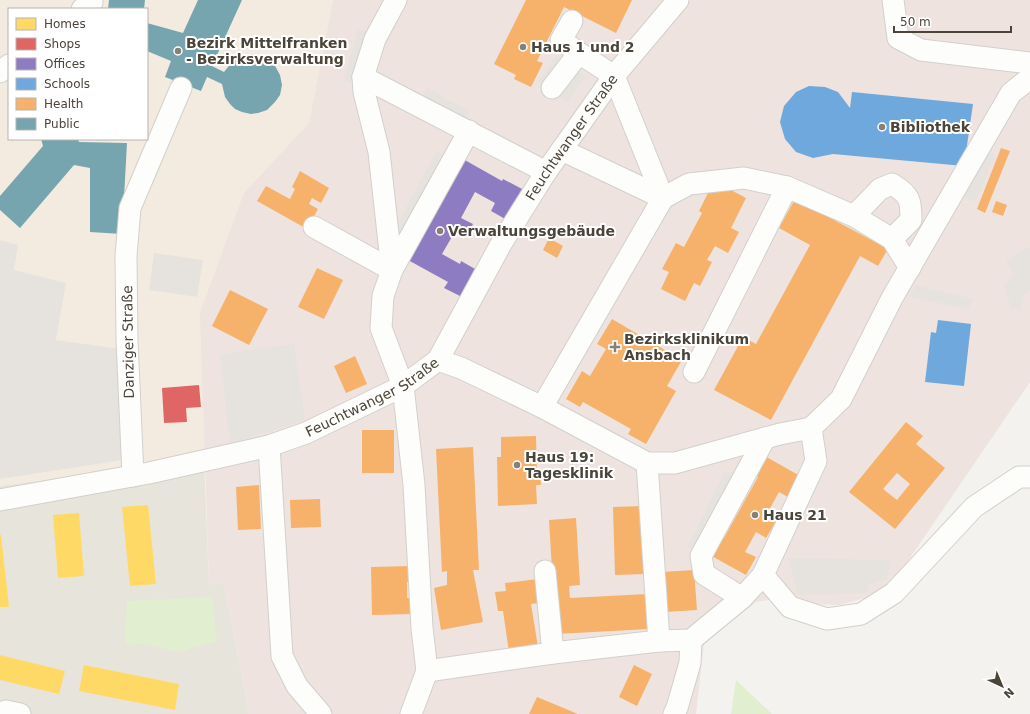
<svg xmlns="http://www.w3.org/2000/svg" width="1030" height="714" font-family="'DejaVu Sans',sans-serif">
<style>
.residential{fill:#e7e4dc}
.commercial{fill:#f3ebdf;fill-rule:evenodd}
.medical{fill:#eee3df}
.green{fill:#e1eecf}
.parking{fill:#e6e3df}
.homes{fill:#ffd966}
.shops{fill:#e06666}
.offices{fill:#8e7cc3}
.schools{fill:#6fa8dc}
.health{fill:#f6b26b;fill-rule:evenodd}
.public{fill:#76a5af}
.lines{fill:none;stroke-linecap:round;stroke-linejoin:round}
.minor-casing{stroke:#d2d0cb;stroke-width:23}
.minor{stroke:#fdfdfc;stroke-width:21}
.poi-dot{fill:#868178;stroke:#fff;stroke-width:1.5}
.labels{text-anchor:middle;stroke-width:4;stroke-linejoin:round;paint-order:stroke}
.poi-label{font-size:14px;font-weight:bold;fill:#4b4439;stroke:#fff;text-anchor:start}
.street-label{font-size:14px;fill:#4b4439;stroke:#fff}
</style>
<rect width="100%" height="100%" fill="#f4f2ee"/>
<path class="residential" d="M204,458L209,584L224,583L249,714H0V486Z"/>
<path class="commercial" d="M0,0H333L309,123L244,193L204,458L0,486ZM9,9H147V139H9Z"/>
<path class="medical" d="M333,0H1030V382L897,577L875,595L840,605L808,604L793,596L756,602L704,643L696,714H249L224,583L209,585L200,313L244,193L309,123Z"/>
<path class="green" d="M212,597L217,641L178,652L144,644L125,645L127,601Z
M736,680L772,714H731Z"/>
<path class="parking" d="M358,29L370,32L357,85L344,81Z
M556,56L586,77L568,102L538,81Z
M427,88L470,111L463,123L421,99Z
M436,151L446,156L401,239L392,234Z
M989,151L996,156L975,202L962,197Z
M0,240L18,245L14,270L66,283L56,340L121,349L123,460L0,479Z
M1030,247V291L1024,294L1020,311L1011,308L1003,285L1013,275L1006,260Z
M154,253L203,260L197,297L149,290Z
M916,285L973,299L968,309L909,297Z
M294,344L305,420L230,444L220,354Z
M739,471L701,548H687L724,473Z
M788,558L891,560L887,579L868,585L867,593L798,595Z"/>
<path class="homes" d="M148,505L156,584L130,586L122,507Z
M79,513L84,576L58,578L53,515Z
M0,535H1L9,607H0Z
M0,655L65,671L59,694L0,680Z
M84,665L179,684L175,710L79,691Z"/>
<path class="shops" d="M199,385L201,407L186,408L187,422L164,423L162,388Z"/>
<path class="offices" d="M463,159L502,181L503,179L524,190L507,220L491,211L495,203L475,192L461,218L473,224L468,234L457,228L442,254L460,264L461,261L477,270L462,297L444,288L448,282L408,260Z"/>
<path class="schools" d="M809,86L825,87L838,92L850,108L852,92L973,104L964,166L833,154L813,158L796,152L785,139L780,122L784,106L796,92Z
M938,320L971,324L964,386L925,382L931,332L936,333Z"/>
<path class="health" d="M526,0H632L616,33L564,7L537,61L543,63L531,87L514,79L516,75L494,64Z
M1001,148L1010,151L985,213L977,209Z
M300,171L329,188L321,203L312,198L309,204L318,209L307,229L257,201L266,186L290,199L295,189L292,187Z
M714,181L746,198L731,228L739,232L728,253L715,246L707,260L712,262L700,286L694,283L685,301L661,289L669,272L662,269L676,243L684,247L702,213L699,211Z
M795,199L888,249L878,266L860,256L771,420L714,390L743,337L756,344L810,245L779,228Z
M996,201L1007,205L1003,216L992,212Z
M549,238L563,246L557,258L543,250Z
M317,268L343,280L324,319L298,307Z
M230,290L268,309L249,345L212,326Z
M612,319L682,360L667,386L676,391L646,444L628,434L631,429L583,402L580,407L566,399L582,371L590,376L606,349L597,344Z
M355,356L367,384L346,393L334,366Z
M906,422L923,436L916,444L945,468L895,529L849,492ZM897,473L910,484L897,500L883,489Z
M362,430H394V473H362Z
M536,436L537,472H540L541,485H536L537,504L498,506L497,457H501V437Z
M473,447L479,570H473L483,622L441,630L434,588L447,585V571L442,572L436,449Z
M763,455L800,476L788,497L779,492L768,512L778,518L766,538L756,532L745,552L756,557L746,575L708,554L718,535L724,538L758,477L752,474Z
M259,485L261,529L238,530L236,487Z
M320,499L321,527L291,528L290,500Z
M643,506L645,574L615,575L613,507Z
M576,518L580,585L569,586L570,598L647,594L649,629L556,634L554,601L531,604L538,647L509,652L503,611H498L495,592L506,591L505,583L538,579L553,586L549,520Z
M412,566L413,582H407V598H413V614L372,615L371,567Z
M694,570L697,610L665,612L662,572Z
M634,665L652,674L637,706L619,697Z
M537,697L578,714H529Z"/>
<path class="public" d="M109,0H145L144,9H108Z
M198,0H242L212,66L224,72L228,67L236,59L245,55L256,54L267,58L274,64L280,75L282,85L280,95L275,102L267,110L258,113L251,114L242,112L235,109L230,104L225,97L222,84L207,77L201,91L165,77L171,61L147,51V23L183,33Z
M41,139H78L79,142L127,143L122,234L90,232V168L74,165L20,228L0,210V196L43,146Z"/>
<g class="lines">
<g class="minor-casing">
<g id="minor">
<path d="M396,0L375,39L363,77L364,92L379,152L392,270L383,296L381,328L403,386L414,485L422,628L427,671L411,714"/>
<path d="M893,0L898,38L921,50L1030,63"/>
<path d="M82,9L92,2V0"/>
<path d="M572,21L561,40L579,53"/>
<path d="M0,72L9,65"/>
<path d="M363,77L546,172"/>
<path d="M552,88L579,53L614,76L663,198"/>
<path d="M562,150L663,198"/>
<path d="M854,216L880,189L892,184C910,195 911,200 911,220L892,239"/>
<path d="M314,227L392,270L469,131"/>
<path d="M438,360L461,368L542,407L647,463H675L780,434L811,428L841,399L892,298L1011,93L1030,78"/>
<path d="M694,372L787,187"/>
<path d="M542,407L663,198L689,184L744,178L787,187L854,216L892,239L910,268"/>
<path d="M765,438L701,556L704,574L742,598L763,575L816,461L811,428"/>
<path d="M269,446L282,656L297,686L321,714"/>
<path d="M647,463L659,641"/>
<path d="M133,476L127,340L126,256L130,208L181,88"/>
<path id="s1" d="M0,500L149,473L269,446L306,433L403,386L438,360L501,244L546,172L614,76L678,0"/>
<path d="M545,571L553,653"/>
<path d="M763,575L790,607L827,619L861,614L894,593L974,507L1019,477H1030"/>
<path d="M427,671L553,653L659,641L691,640L742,598"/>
<path d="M0,713L6,711L20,714"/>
<path d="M674,714L677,708L690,663L691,640"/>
</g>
</g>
<use href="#minor" class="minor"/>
</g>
<g class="poi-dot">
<circle cx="523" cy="47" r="4"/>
<circle cx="178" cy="51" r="4"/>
<circle cx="882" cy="127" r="4"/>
<circle cx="440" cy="231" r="4"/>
<path d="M613 341h4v4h4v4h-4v4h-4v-4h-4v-4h4z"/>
<circle cx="517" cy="465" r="4"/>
<circle cx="755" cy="515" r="4"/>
</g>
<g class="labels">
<g class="poi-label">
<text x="186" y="48">Bezirk Mittelfranken<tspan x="186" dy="16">- Bezirksverwaltung</tspan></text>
<text x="531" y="52">Haus 1 und 2</text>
<text x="890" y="132">Bibliothek</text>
<text x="448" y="236">Verwaltungsgebäude</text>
<text x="624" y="344">Bezirksklinikum<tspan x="624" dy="16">Ansbach</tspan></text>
<text x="525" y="462">Haus 19:<tspan x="525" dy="16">Tagesklinik</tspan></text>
<text x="763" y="520">Haus 21</text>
</g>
<g class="street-label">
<text dy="5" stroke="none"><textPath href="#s1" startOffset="725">Feuchtwanger Straße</textPath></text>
<text transform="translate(128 342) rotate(-91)" y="5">Danziger Straße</text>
<text dy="5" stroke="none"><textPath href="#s1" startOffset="389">Feuchtwanger Straße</textPath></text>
</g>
</g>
<rect x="8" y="8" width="140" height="132" fill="#ffffff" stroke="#b7b4b0"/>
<rect x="16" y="18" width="20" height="12" fill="#ffd966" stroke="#b7b4b0"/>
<text x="44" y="28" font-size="12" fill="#4b4439">Homes</text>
<rect x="16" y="38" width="20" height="12" fill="#e06666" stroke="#b7b4b0"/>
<text x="44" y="48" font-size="12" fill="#4b4439">Shops</text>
<rect x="16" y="58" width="20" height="12" fill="#8e7cc3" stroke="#b7b4b0"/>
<text x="44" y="68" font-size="12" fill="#4b4439">Offices</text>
<rect x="16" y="78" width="20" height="12" fill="#6fa8dc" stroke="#b7b4b0"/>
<text x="44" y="88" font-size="12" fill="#4b4439">Schools</text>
<rect x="16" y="98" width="20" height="12" fill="#f6b26b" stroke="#b7b4b0"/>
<text x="44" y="108" font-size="12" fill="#4b4439">Health</text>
<rect x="16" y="118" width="20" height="12" fill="#76a5af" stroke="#b7b4b0"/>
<text x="44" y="128" font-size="12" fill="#4b4439">Public</text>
<g transform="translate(1002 686) rotate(136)" stroke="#ffffff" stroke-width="3" paint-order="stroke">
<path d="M0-3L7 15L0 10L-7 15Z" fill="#4b4439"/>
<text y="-6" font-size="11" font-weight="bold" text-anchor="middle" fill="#4b4439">N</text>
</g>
<path d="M894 26v6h117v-6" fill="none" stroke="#4b4439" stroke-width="2"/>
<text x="900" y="26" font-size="12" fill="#4b4439" stroke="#ffffff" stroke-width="3" paint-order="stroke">50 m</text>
</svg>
